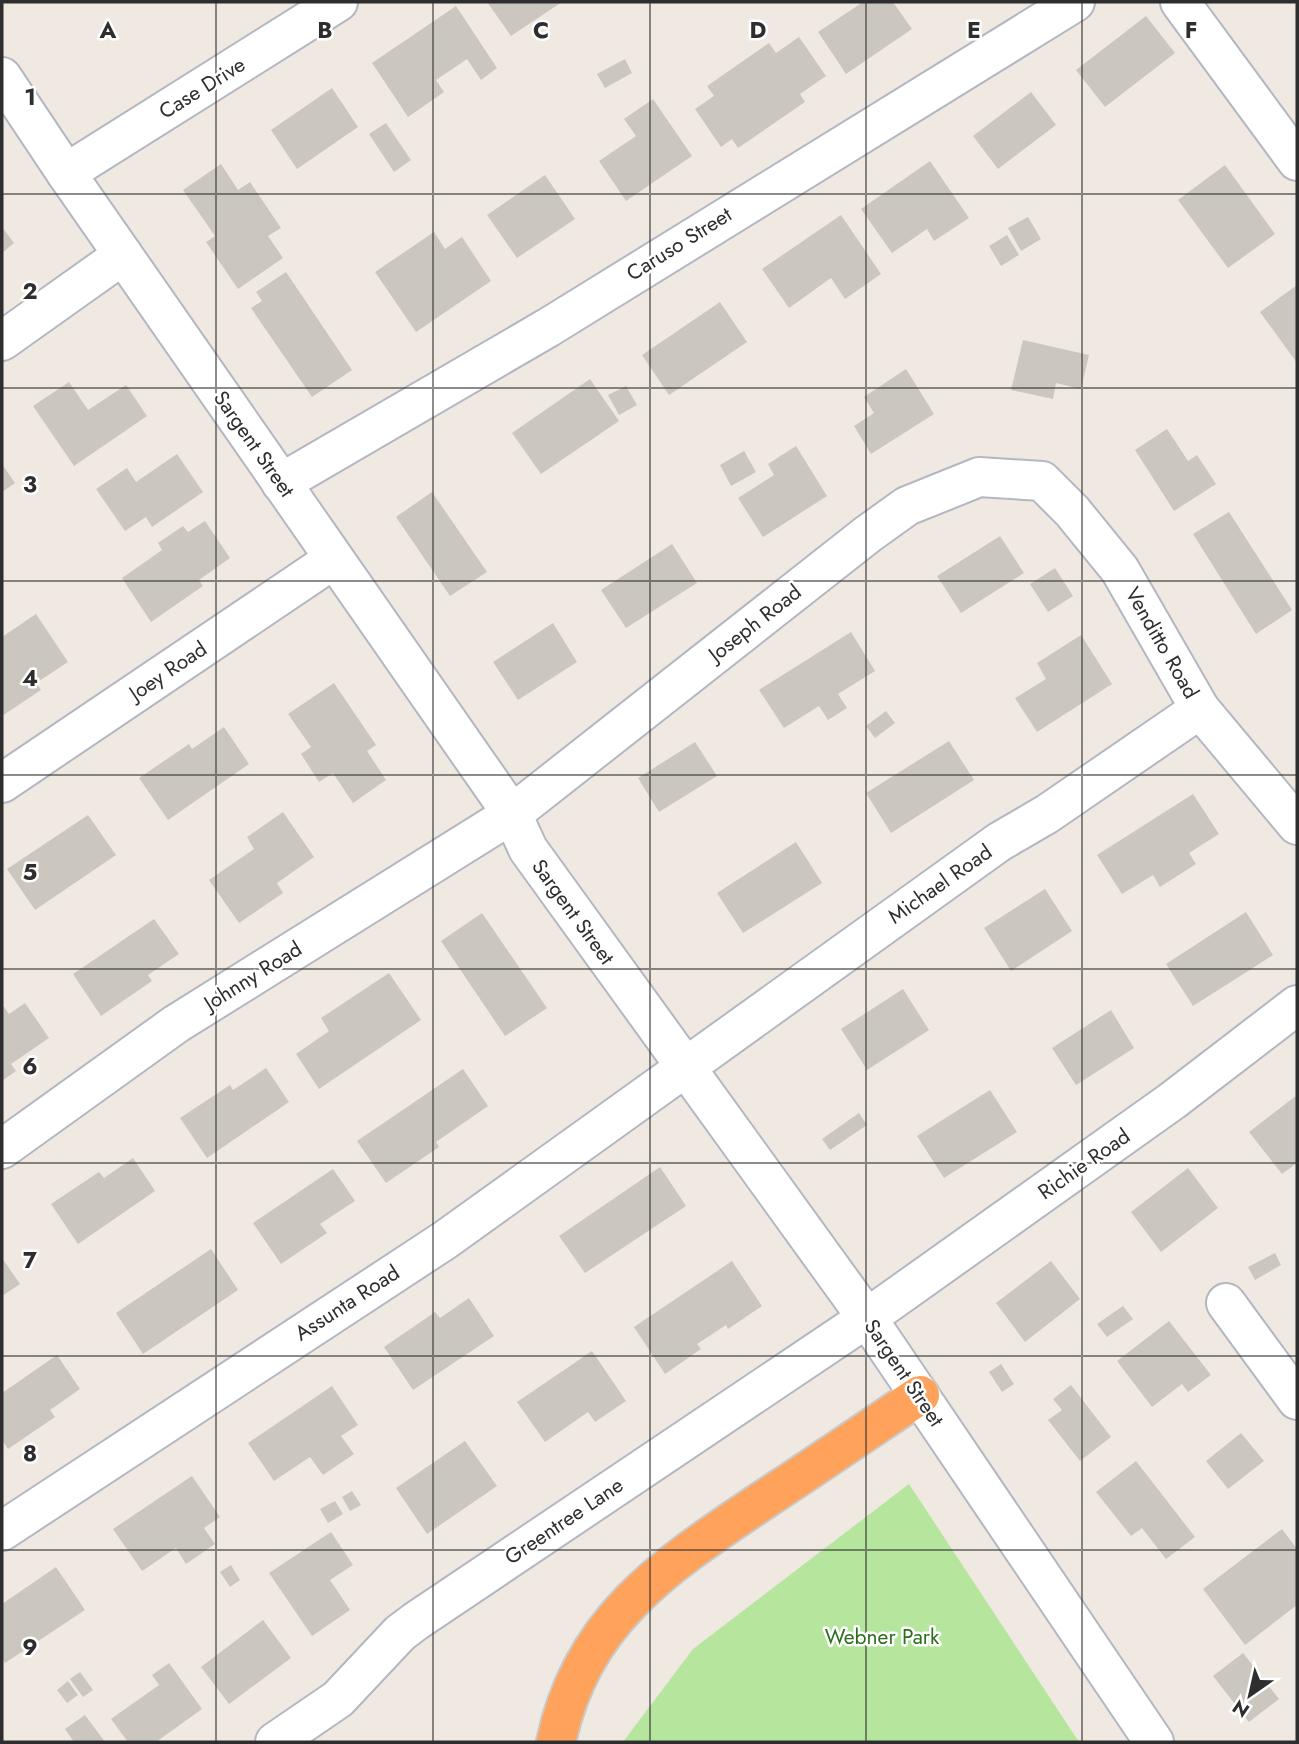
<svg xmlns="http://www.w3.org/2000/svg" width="1299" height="1744" font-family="Jost,sans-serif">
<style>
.green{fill:#b6e59e}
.building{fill:#cbc7bf}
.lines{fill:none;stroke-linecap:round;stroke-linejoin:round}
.minor-casing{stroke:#b4b7c1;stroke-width:42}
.tertiary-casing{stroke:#b4b7c1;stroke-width:42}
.motorway-casing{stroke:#c9c9c9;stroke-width:42}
.minor{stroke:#fff;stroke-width:38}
.tertiary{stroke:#fff;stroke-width:38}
.motorway{stroke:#ffa35c;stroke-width:38}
.grid{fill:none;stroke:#2e2e2e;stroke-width:2;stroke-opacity:0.55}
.labels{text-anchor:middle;stroke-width:5;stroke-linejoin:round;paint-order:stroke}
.street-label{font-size:21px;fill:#2e2e2e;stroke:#fff}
.park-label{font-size:21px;fill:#2c6e1b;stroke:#fff}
.grid-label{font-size:23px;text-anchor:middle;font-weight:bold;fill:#2e2e2e;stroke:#fff;stroke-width:5;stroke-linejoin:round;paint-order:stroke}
</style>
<rect width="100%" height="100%" fill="#efe9e1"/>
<path class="green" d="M909,1484L1079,1742H623L693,1649Z"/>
<path class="building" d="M487,2H562L511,36Z
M863,2H893L912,29L846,74L818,32Z
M456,6L497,68L481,80L467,59L436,80L444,92L408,117L372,63Z
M1146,16L1175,53L1105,107L1076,70Z
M799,37L826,76L800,94L805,102L738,148L732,139L721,147L695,109L714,96L707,86L769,43L776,53Z
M625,59L632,73L605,88L597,74Z
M332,88L358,127L297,169L271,130Z
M1031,92L1056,125L998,169L973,136Z
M653,99L692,156L626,201L599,161L636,136L624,119Z
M386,123L411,160L394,172L369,134Z
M930,161L969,218L934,241L927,229L892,253L861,209Z
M221,164L238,190L250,182L281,228L268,236L283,258L238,289L206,242L215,236L183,190Z
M1225,165L1275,234L1228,268L1178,200Z
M545,175L575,219L517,258L487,215Z
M841,215L881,274L845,299L831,278L789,308L762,269Z
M1028,217L1041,239L1021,251L1008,228Z
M2,227L14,243L2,253Z
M434,232L445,249L462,237L491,281L416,332L375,272Z
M1007,235L1019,255L1001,266L989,246Z
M286,272L352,370L312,397L251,308L262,301L256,292Z
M1297,285V363L1260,312Z
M720,302L747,342L669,395L642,355Z
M1023,340L1089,355L1081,389L1056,383L1053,399L1011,390Z
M906,369L934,414L871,454L854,426L874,413L864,397Z
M590,379L619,421L541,474L512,433Z
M69,382L88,410L126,385L147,416L74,466L33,406Z
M626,386L637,405L619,415L608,395Z
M1167,429L1188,461L1197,455L1216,484L1174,511L1135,450Z
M796,446L827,496L763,537L738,498L774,475L768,464Z
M744,451L756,472L731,486L720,465Z
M177,454L203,492L152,527L146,517L125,531L96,489L127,468L136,482Z
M2,464L15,483L2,492Z
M432,492L487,572L450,596L396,517Z
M1229,512L1292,610L1256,634L1193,534Z
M205,521L230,558L199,580L203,586L151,622L122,578L162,550L158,543L183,526L188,532Z
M1000,536L1024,573L961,613L937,576Z
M672,544L697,583L626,628L601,590Z
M1055,568L1073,596L1048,612L1030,584Z
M36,614L68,662L36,683L41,690L2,716V637Z
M553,623L577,662L518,700L493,662Z
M851,632L875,671L838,694L847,708L828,720L819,706L784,728L759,690Z
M1081,635L1112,684L1037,732L1015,698L1046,679L1037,663Z
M334,683L376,745L367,751L386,780L353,803L333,773L319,782L301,754L311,747L288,714Z
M886,711L895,723L875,738L866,726Z
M224,727L249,764L168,820L139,778L189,744L192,749Z
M949,741L974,780L891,833L866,793Z
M695,742L717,776L659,812L638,778Z
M1193,794L1219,834L1189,853L1196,864L1160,887L1153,875L1122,894L1097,855Z
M283,812L314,857L277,883L283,893L239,923L209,880L254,849L247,837Z
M88,815L116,855L35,910L7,869Z
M796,842L822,883L743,933L717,893Z
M1045,889L1072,931L1011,971L984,928Z
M1246,912L1273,955L1193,1006L1166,964Z
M482,913L547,1008L505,1036L441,941Z
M154,919L179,954L148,975L152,981L101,1016L73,974Z
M389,973L421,1020L319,1089L296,1054L329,1031L321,1018Z
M903,989L929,1030L867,1070L841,1029Z
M25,1003L49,1038L11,1064L16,1071L2,1081V1004L9,1014Z
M1111,1010L1134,1048L1076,1085L1052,1048Z
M266,1068L289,1102L207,1158L180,1118L230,1085L233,1090Z
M463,1069L488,1106L436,1142L439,1147L386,1183L357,1141Z
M990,1090L1017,1132L944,1178L917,1136Z
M1297,1095V1163L1282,1174L1249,1132Z
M859,1113L867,1125L830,1150L822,1139Z
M133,1158L155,1191L78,1244L51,1204L99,1172L104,1178Z
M660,1167L686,1206L585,1273L559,1236Z
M1188,1168L1218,1208L1161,1252L1131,1212Z
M333,1169L355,1201L320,1224L327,1233L281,1264L253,1223Z
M211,1249L238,1290L143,1354L116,1313Z
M1275,1253L1281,1265L1255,1280L1248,1267Z
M2,1258L20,1284L2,1296Z
M732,1261L762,1306L728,1329L726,1325L697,1344L701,1349L665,1374L634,1327Z
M1051,1261L1080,1299L1025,1342L996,1303Z
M469,1298L494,1336L413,1390L384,1347L435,1312L440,1318Z
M1123,1306L1133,1319L1107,1337L1097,1324Z
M1169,1321L1211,1375L1188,1392L1182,1384L1152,1407L1117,1361Z
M592,1351L626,1401L595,1422L588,1412L545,1442L517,1402Z
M57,1355L80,1389L50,1410L55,1417L8,1449L2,1440V1393Z
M1001,1364L1014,1384L1002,1392L989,1372Z
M1071,1385L1111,1437L1080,1461L1048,1420L1062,1410L1053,1399Z
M332,1386L358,1425L341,1436L354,1454L323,1475L310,1457L274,1481L248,1443Z
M1241,1433L1264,1461L1228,1489L1206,1461Z
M465,1441L497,1486L427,1534L396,1488Z
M1136,1461L1195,1537L1166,1559L1142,1528L1131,1536L1096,1492Z
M192,1476L220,1517L204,1528L215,1544L186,1564L176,1548L142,1571L113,1529Z
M352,1491L361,1505L350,1511L342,1497Z
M335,1501L343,1514L328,1523L320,1509Z
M1282,1529L1297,1549V1605L1245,1645L1203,1589Z
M331,1532L353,1565L330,1580L350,1610L312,1636L269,1573Z
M231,1565L240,1580L230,1587L220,1572Z
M56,1567L85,1610L5,1663L2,1658V1604Z
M263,1620L291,1658L229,1704L201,1667Z
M1243,1653L1279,1699L1249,1722L1213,1676Z
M169,1663L202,1709L156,1742H128L111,1719L159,1685L152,1675Z
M80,1672L93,1690L83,1697L70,1679Z
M68,1681L78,1695L67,1703L57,1690Z
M85,1715L105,1742H74L65,1729Z"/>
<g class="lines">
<g class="minor-casing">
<path id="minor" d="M1180,2L1297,161
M66,173L338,2
M2,341L123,255
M281,483L549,327L1075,2
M2,783L334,559
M2,1149L176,1024L512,814L868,534L907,506L979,477L1042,481L1072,511L1120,570L1200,709L1297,825
M1226,1303L1297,1400
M2,1531L445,1240L999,842L1047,814L1200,709
M275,1742L338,1699L400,1633L416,1621L867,1318L1172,1101L1297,1005"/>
</g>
<g class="tertiary-casing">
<path id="tertiary" d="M2,77L66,173L512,814L528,849L867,1318L1154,1742"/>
</g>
<g class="motorway-casing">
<path id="motorway" d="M556,1742C582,1618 667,1565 765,1499C817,1465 868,1430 920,1395"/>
</g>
<use href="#minor" class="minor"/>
<use href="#tertiary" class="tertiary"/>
<use href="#motorway" class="motorway"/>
</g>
<path class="grid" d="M216,2V1742M433,2V1742M650,2V1742M866,2V1742M1082,2V1742M2,194H1297M2,388H1297M2,581H1297M2,775H1297M2,969H1297M2,1163H1297M2,1356H1297M2,1550H1297"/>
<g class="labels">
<g class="street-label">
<text transform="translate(202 88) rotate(-32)" y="7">Case Drive</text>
<text transform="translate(679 244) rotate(-32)" y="7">Caruso Street</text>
<text transform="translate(254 444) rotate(55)" y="7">Sargent Street</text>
<text transform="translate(755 623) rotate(-38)" y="7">Joseph Road</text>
<text transform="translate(1162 643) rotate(60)" y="7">Venditto Road</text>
<text transform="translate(168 671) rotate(-34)" y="7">Joey Road</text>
<text transform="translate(940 884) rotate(-35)" y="7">Michael Road</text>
<text transform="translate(573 912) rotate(54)" y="7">Sargent Street</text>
<text transform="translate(253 976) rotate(-32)" y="7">Johnny Road</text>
<text transform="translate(1084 1164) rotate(-35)" y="7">Richie Road</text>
<text transform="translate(347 1303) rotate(-33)" y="7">Assunta Road</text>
<text transform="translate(904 1373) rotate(56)" y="7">Sargent Street</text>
<text transform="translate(564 1521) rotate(-34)" y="7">Greentree Lane</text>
</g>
<g class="park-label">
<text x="882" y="1644">Webner Park</text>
</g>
</g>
<g class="grid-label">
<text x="108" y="38">A</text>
<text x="325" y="38">B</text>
<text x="541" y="38">C</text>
<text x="758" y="38">D</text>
<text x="974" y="38">E</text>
<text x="1191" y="38">F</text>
<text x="30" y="105">1</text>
<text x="30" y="299">2</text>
<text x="30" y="492">3</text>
<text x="30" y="686">4</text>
<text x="30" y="880">5</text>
<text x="30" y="1074">6</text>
<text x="30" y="1268">7</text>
<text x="30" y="1461">8</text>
<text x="30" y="1655">9</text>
</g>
<rect width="1299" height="1744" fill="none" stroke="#2e2e2e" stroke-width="7"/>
<g transform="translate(1250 1695) rotate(214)" stroke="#ffffff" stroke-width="5" paint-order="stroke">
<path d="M0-5L12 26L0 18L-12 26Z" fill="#2e2e2e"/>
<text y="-10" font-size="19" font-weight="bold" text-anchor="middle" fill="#2e2e2e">N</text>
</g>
</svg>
